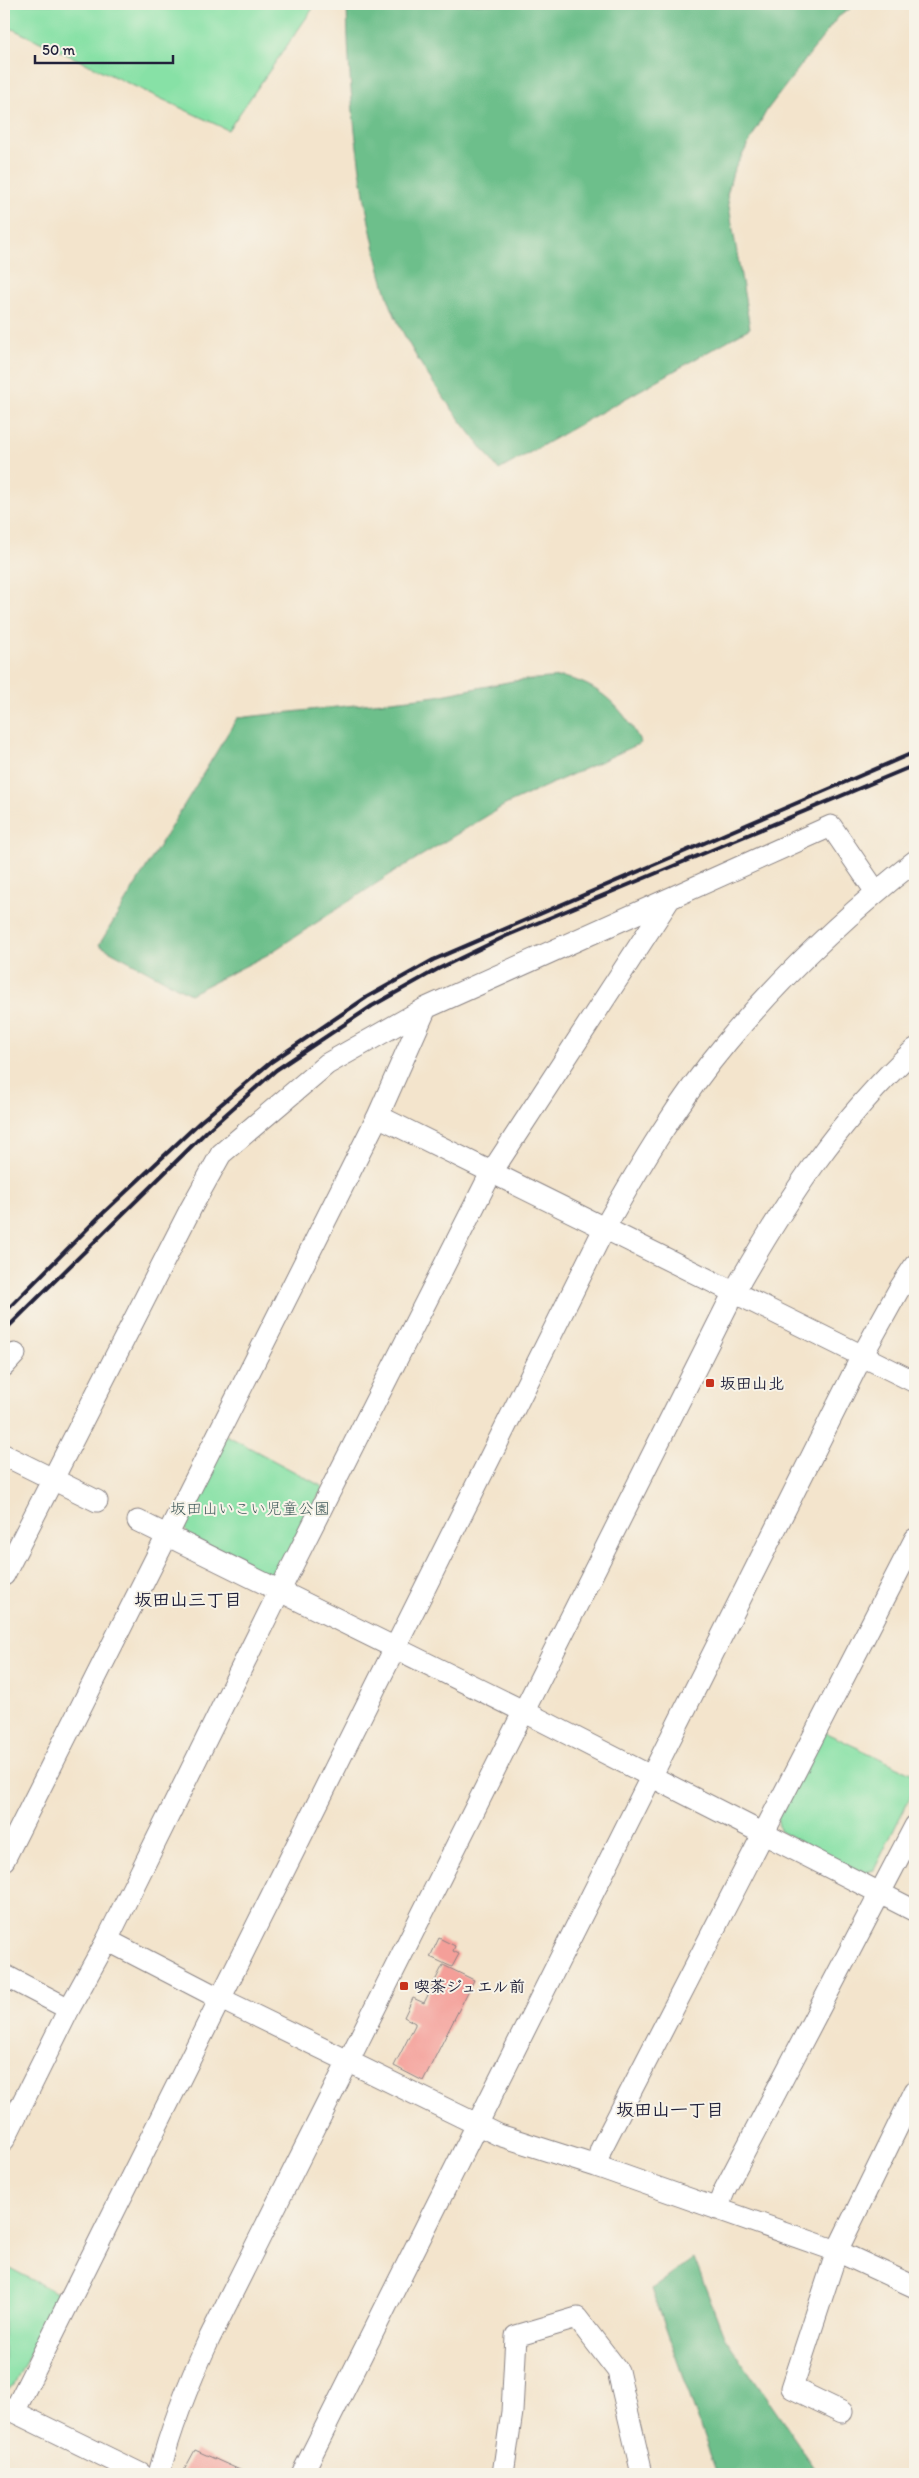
<svg xmlns="http://www.w3.org/2000/svg" width="919" height="2478" font-family="Itim,'Klee One',sans-serif">
<style>
.green{fill:#87e1a6;stroke:#548270}
.forest{fill:#6dbf8b;stroke:#487063}
.building{fill:#f49f99}
.lines{fill:none;stroke-linecap:round;stroke-linejoin:round}
.minor-casing{stroke:#8a8384;stroke-width:23}
.minor{stroke:#fff;stroke-width:21}
.rail{stroke:#22223b;stroke-width:4}
.poi-dot{fill:#c8321e;stroke:#f7f3e8;stroke-width:2}
.labels{text-anchor:middle;stroke-width:4;stroke-linejoin:round;paint-order:stroke}
.poi-label{font-size:16px;font-weight:bold;fill:#22223b;stroke:#f7f3e8;text-anchor:start}
.park-label{font-size:16px;fill:#405b5b;stroke:#f7f3e8}
.neighbourhood-label{font-size:18px;font-weight:bold;fill:#22223b;stroke:#f7f3e8}
</style>
<rect width="100%" height="100%" fill="#f7f3e8"/>
<filter id="ink" filterUnits="userSpaceOnUse"><feTurbulence type="fractalNoise" baseFrequency=".02" numOctaves="2"/><feDisplacementMap in="SourceGraphic" scale="10" xChannelSelector="R" yChannelSelector="G"/><feConvolveMatrix kernelMatrix="1 2 1 2 8 2 1 2 1" color-interpolation-filters="sRGB"/></filter>
<filter id="wash" filterUnits="userSpaceOnUse"><feTurbulence type="fractalNoise" baseFrequency=".0096" numOctaves="4" result="noise"/><feDisplacementMap in="SourceGraphic" scale="20" xChannelSelector="R" yChannelSelector="G"/><feGaussianBlur stdDeviation="1.12" result="paint"/><feColorMatrix in="noise" values="0 0 0 0 0 0 0 0 0 0 0 0 0 0 0 0 0 1.4 0 .05"/><feComposite in="paint" operator="in"/></filter>
<g filter="url(#wash)">
<rect width="100%" height="100%" fill="#f3e4cc"/>
<path class="green" d="M4,4H316L228,130L4,25Z
M226,1435L323,1487L279,1573L268,1575L191,1537L182,1526Z
M822,1731L915,1775V1787L874,1870L860,1873L780,1831L777,1817Z
M4,2265L59,2294L14,2385L7,2389L4,2387Z"/>
<path class="forest" d="M347,4H857L838,17L767,110L733,172L727,195L750,328L499,470C460,419 415,367 391,306C381,279 375,250 369,222C355,150 348,77 347,4Z
M561,677C598,682 625,710 641,743L505,805L391,874L267,955L190,994L99,945L237,718L437,696L513,681Z
M694,2258L724,2336L819,2474H717L652,2289Z"/>
<g id="blocks">
<path class="building" d="M439,1938L455,1946L453,1951L459,1954L452,1967L430,1957Z
M443,1965L474,1980L423,2081L394,2066L415,2025V2023L404,2017L413,1998L424,2003Z
M195,2450L249,2474H182Z"/>
</g>
</g>
<g filter="url(#ink)">
<use href="#blocks" fill-opacity="0" stroke="#8a8384" stroke-width="1"/>
<g class="lines">
<g class="minor-casing">
<path id="minor" d="M378,1116L915,1382
M4,1366L15,1354
M4,1455L97,1501
M138,1521L525,1712L915,1911
M4,1575L191,1208L221,1154L327,1064L426,1008L831,826L876,892
M4,1860L378,1116L426,1008
M107,1940L219,1998L499,2135L596,2166L837,2251L915,2287
M4,1975L69,2009
M4,2140L69,2009L107,1940L280,1590L491,1173L669,900
M596,2166L601,2149L915,1539
M717,2209L725,2189L915,1826
M4,2407L141,2474
M14,2412L604,1229C640,1165 680,1098 727,1042C783,975 846,915 915,861
M842,2412L792,2388L837,2251L915,2091
M159,2474C171,2427 189,2382 210,2337L734,1292C786,1201 837,1121 915,1049
M302,2474L862,1356L898,1291L915,1265
M503,2474L512,2412L516,2336L577,2318L618,2371L642,2474"/>
</g>
<use href="#minor" class="minor"/>
<path class="rail" d="M4,1313L98,1218L200,1122L271,1062L367,997L433,960L915,752
M4,1331L207,1131L276,1070L372,1006L438,969L506,936L915,765"/>
</g>
</g>
<g class="poi-dot">
<rect x="705" y="1378" width="10" height="10" rx="2.5"/>
<rect x="399" y="1981" width="10" height="10" rx="2.5"/>
</g>
<g class="labels">
<g class="poi-label">
<text x="720" y="1389">坂田山北</text>
<text x="414" y="1992">喫茶ジュエル前</text>
</g>
<g class="park-label">
<text x="250" y="1514">坂田山いこい児童公園</text>
</g>
<g class="neighbourhood-label">
<text x="188" y="1606">坂田山三丁目</text>
<text x="670" y="2116">坂田山一丁目</text>
</g>
</g>
<rect width="919" height="2478" fill="none" stroke="#f7f3e8" stroke-width="20"/>
<path d="M35 55v8h138v-8" fill="none" stroke="#22223b" stroke-width="2.5"/>
<text x="42" y="55" font-size="15" fill="#22223b" stroke="#f7f3e8" stroke-width="4" paint-order="stroke">50 m</text>
</svg>
